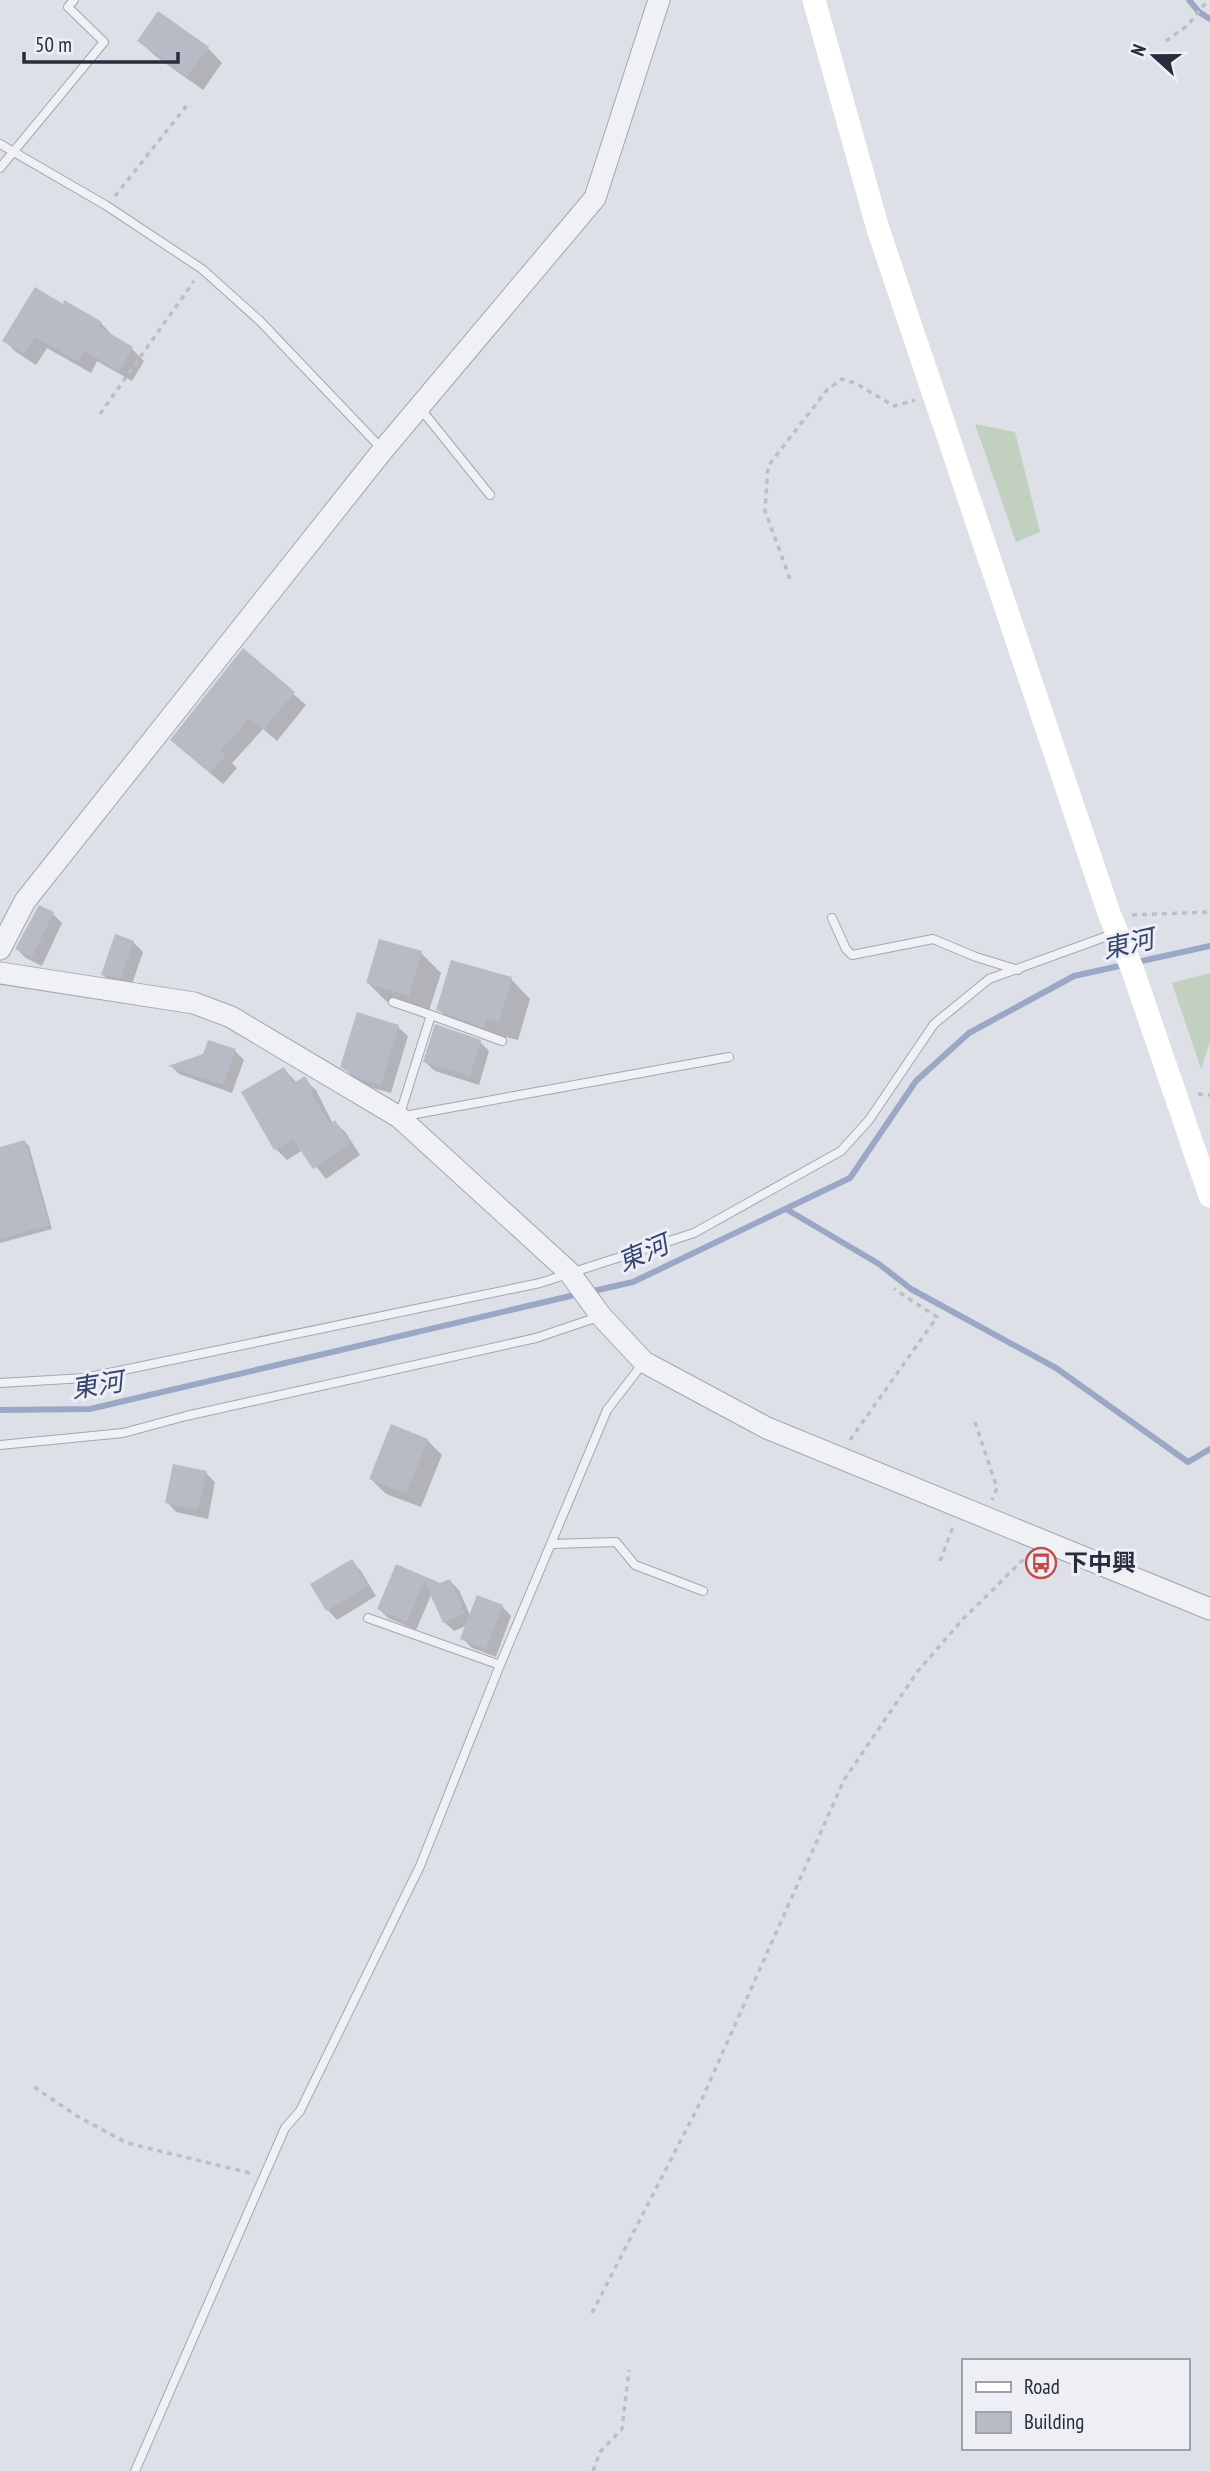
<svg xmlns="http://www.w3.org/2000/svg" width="1210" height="2471" font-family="'PT Sans Narrow','Noto Sans TC',sans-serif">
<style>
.green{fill:#c1d0bf}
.shadow{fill:#0003}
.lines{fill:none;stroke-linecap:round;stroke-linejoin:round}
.stream{stroke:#9aa8c6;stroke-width:6}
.building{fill:#b8bbc6}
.service-casing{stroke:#a4a6b1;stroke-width:10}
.tertiary-casing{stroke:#a4a6b1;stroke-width:23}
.path{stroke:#bcbec5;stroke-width:3.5;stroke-dasharray:5 5;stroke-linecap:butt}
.service{stroke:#f0f1f5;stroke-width:8}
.tertiary{stroke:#f0f1f5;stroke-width:21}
.secondary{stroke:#fff;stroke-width:23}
.labels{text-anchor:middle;stroke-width:6;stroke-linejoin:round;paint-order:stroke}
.poi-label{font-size:24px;font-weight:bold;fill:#282c3d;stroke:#edeff5;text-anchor:start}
.water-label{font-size:26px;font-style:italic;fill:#34456f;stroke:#edeff5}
</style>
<rect width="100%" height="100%" fill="#dee0e7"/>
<path class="green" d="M975,424L1015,432L1040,532L1016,542Z
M1210,973V1042L1201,1069L1172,983Z"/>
<path class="shadow" d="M139,40L208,48L222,63L203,90L154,55Z
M63,306L101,323L112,335L111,337L132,349L144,361L132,381L97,361L91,373L47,348L36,365L16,352L4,340Z
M243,650L306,705L277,741L263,729L232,763L237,768L223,784L185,752Z
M53,914L62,923L42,966L26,958L17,949Z
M133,942L143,952L131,987L112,984L103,975Z
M421,953L441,973L428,1014L387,1002L368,983Z
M511,979L530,999L518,1040L506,1037L504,1046L457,1029L438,1009Z
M358,1015L398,1027L408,1036L391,1093L373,1088L352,1076L342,1066Z
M480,1042L489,1051L479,1085L435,1071L425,1062Z
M235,1051L244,1060L232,1093L179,1074L172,1067Z
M284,1069L297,1083L304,1079L316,1090L333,1124L335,1122L346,1133L360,1155L326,1179L303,1150L287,1160L276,1149Z
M25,1142L29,1146L52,1229L0,1243V1149Z
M427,1440L442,1455L421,1507L386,1494L371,1479Z
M206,1473L215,1482L208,1519L176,1512L167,1502Z
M352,1561L361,1571L376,1596L337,1620L328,1610L313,1585Z
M397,1566L440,1585L450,1581L459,1590L471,1617L502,1606L511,1616L496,1657L472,1648L462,1638L468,1625L454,1631L444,1622L432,1593L416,1630L388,1618L379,1609Z"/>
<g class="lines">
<path class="stream" d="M1189,0L1199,12L1210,19
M786,1209L879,1264L911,1289L1056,1368L1188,1462L1210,1449
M589,1292L633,1282L850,1178L916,1081L969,1033L1074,976L1210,946
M0,1410L90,1409L579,1294"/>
</g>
<path class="building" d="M158,11L209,47L187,77L137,41Z
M35,287L63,304L64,300L102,322L99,327L133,347L119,371L85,351L79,362L35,337L24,354L2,341Z
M243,648L295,692L263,730L250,718L221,750L226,755L210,773L170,740Z
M39,905L54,912L32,957L15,949Z
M115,934L134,941L121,978L101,975Z
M379,939L422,951L409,996L366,983Z
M451,960L512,977L499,1022L487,1019L484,1028L436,1010Z
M357,1012L399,1025L381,1085L361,1079L340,1067Z
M435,1024L481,1040L470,1076L423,1062Z
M208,1040L236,1049L223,1085L168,1066L203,1054Z
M284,1067L294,1083L305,1076L313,1090L310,1091L330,1124L335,1120L350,1143L313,1169L293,1139L274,1150L241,1092Z
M25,1140L49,1225L0,1239V1147Z
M391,1424L428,1439L406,1494L369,1479Z
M173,1464L207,1471L198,1510L165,1503Z
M352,1559L368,1586L326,1611L310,1584Z
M396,1564L440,1583L450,1579L465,1613L443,1623L424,1580L407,1622L377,1609Z
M477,1595L503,1605L486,1649L460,1639Z"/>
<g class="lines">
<g class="service-casing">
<path id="service" d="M0,144L107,206L202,269L260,321L383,450
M0,168L104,42L68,7L74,0
M420,408L490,495
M832,918L846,949L852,955L933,939L976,957L1018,970
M393,1002L431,1015
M502,1041L431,1015L399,1117L729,1057
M0,1383L85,1378L540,1283L694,1233L841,1151L869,1120L934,1024L989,979L1113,934
M0,1445L123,1433L186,1416L536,1338L598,1317
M552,1544L616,1542L635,1565L703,1591
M368,1618L500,1665
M135,2471L285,2128L300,2111L420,1866L500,1665L607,1410L644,1362"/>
</g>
<g class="tertiary-casing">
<path id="tertiary" d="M0,949L25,901L383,450L595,198L659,0
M0,973L194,1003L231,1017L399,1117L569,1272L601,1316L644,1362L767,1428L1210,1609"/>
</g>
<path class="path" d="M1166,41L1188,25L1208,0
M115,196L188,104
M100,414L194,281
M790,579L765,511L768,466L827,390L842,379L855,383L894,406L915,400
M1132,915L1210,912
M1198,1094L1210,1095
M975,1422L997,1488L992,1500
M850,1440L937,1317L894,1289
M940,1561L953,1527
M34,2087L77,2116L127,2143L250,2173
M592,2313L702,2099L844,1780L918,1671L963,1619L1027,1556
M593,2471L600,2452L622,2429L629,2370"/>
<use href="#service" class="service"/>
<use href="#tertiary" class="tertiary"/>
<path class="secondary" d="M814,0L878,229L1110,916L1132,968L1210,1196"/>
</g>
<defs>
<g id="bus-ring" transform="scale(1.575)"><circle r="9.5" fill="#edeff5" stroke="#c84747" stroke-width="1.5"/><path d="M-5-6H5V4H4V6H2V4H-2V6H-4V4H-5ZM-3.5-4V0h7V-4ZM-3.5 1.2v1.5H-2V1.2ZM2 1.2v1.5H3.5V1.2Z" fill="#c84747"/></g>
</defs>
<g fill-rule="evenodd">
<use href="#bus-ring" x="1041" y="1563"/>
</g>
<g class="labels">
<g class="poi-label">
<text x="1064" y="1571">下中興</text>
</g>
<g class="water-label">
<text transform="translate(1128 944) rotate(-13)" y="9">東河</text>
<text transform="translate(643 1253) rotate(-23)" y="9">東河</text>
<text transform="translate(97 1385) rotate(-9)" y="9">東河</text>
</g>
</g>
<rect x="962" y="2359" width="228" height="91" fill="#edeff5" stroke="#9ea1ab" stroke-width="2"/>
<rect x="976" y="2382" width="35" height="10" fill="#ffffff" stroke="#9ea1ab" stroke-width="2"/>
<text x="1024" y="2394" font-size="21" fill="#282c3d">Road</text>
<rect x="976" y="2412" width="35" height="21" fill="#b8bbc6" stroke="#9ea1ab" stroke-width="2"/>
<text x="1024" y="2429" font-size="21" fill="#282c3d">Building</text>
<g transform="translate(1154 56) rotate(291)" stroke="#edeff5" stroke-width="5" paint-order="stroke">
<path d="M0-5L12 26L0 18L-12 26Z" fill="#282c3d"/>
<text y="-10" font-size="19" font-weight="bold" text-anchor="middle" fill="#282c3d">N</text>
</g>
<path d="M24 52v10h154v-10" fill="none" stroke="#282c3d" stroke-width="3.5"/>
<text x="35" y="52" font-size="21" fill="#282c3d" stroke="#edeff5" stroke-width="5" paint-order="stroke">50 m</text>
</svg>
